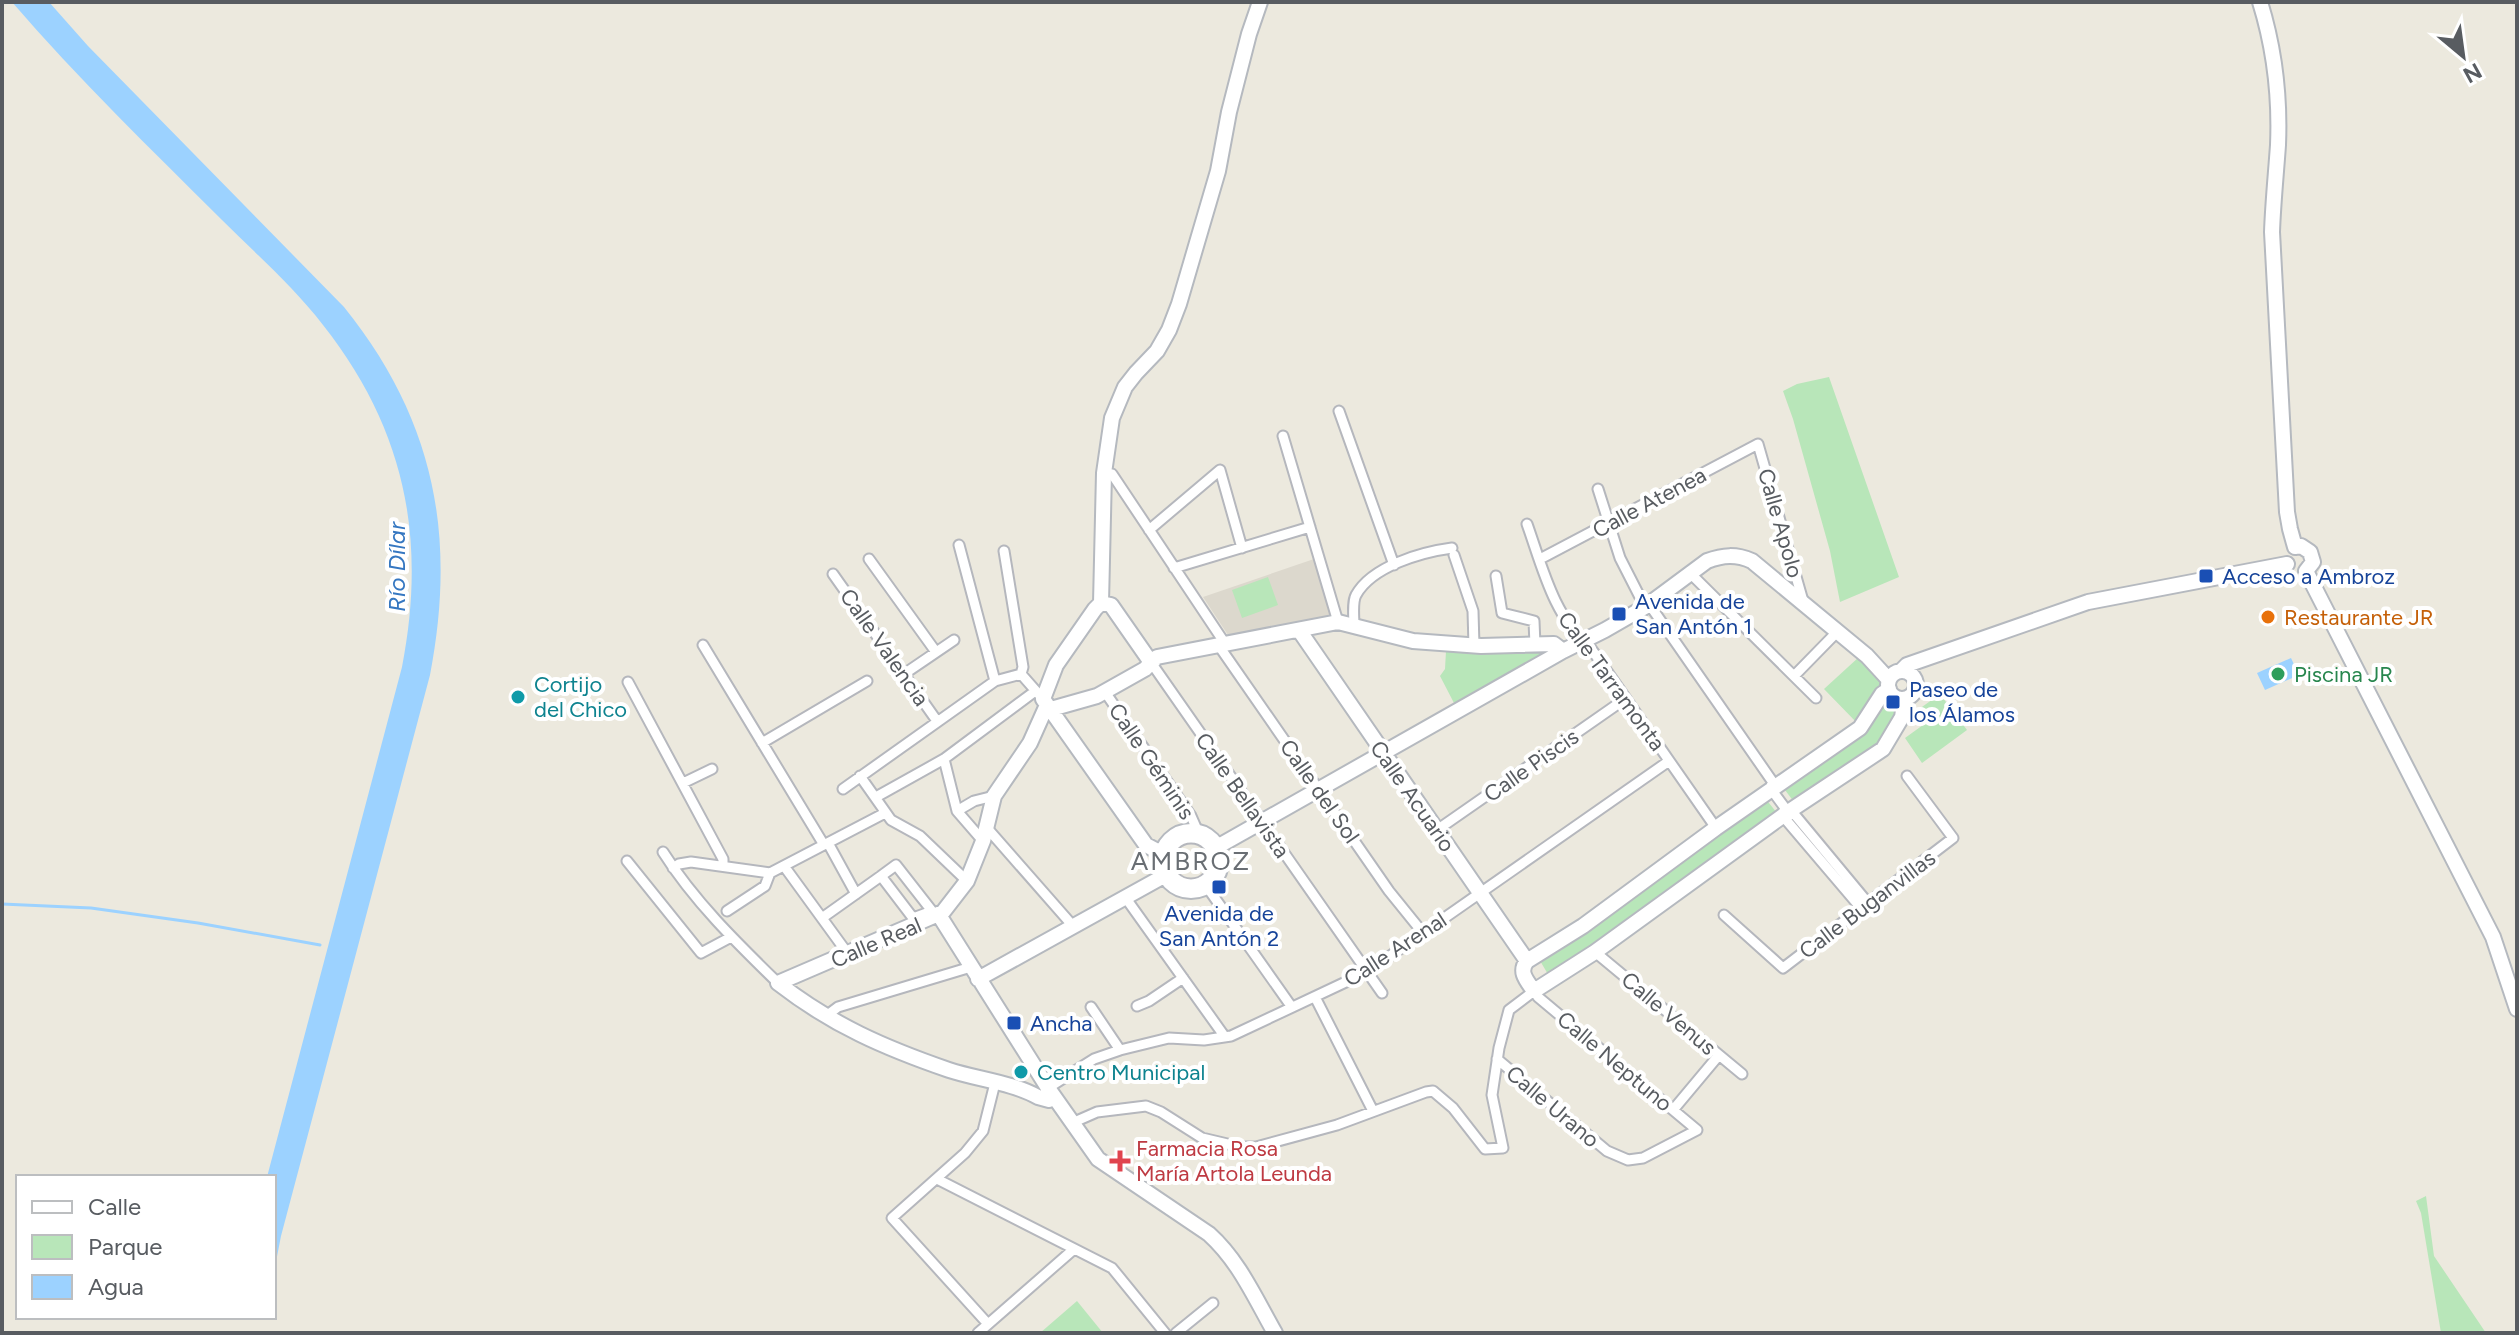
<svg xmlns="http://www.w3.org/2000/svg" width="2519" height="1335" font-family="Figtree,sans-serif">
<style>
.education{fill:#dcd8cd}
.green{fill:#b8e6b9}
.water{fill:#9cd2ff}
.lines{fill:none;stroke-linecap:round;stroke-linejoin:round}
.stream{stroke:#9cd2ff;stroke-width:3}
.street-casing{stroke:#b5b7bd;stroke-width:13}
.secondary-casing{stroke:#b5b9bf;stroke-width:18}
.street{stroke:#fff;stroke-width:9}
.secondary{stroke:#fff;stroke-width:14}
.transit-dot{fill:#1a4fb4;stroke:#fff;stroke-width:3}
.food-dot{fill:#e8710a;stroke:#fff;stroke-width:3}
.leisure-dot{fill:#2e9e5b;stroke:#fff;stroke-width:3}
.culture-dot{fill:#0f9aa8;stroke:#fff;stroke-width:3}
.health-dot{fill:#e0444e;stroke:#fff;stroke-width:3}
.labels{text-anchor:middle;stroke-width:8;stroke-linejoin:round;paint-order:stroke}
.street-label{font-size:22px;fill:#585c61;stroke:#fff}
.transit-label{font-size:22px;fill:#164399;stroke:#fff;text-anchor:start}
.food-label{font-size:22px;fill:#c56008;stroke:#fff;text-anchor:start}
.leisure-label{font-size:22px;fill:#27864d;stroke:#fff;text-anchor:start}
.culture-label{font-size:22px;fill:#0d838f;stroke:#fff;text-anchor:start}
.health-label{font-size:22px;fill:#be3a42;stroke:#fff;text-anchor:start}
.water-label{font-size:24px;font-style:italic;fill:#3577c1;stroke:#fff}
.quarter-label{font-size:26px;letter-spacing:2px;fill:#696e73;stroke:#fff}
</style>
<rect width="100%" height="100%" fill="#ece9de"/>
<path class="education" d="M1314,559L1331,617L1230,638L1203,597Z"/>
<path class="green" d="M1829,377L1899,577L1840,602L1830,551L1793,419L1783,391L1797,384Z
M1268,577L1278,605L1242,618L1232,590Z
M1540,650L1541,656L1454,703L1440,676L1445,669L1446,651Z
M1859,657L1882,682L1858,724L1824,689Z
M1940,694L1967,730L1922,763L1905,738L1923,725L1915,712Z
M1889,698L1900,704C1897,748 1828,780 1794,802L1782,786L1882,701Z
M1765,798L1777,813L1598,946L1549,976L1539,959Z
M2426,1196L2434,1256L2486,1333H2441L2421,1213L2416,1201Z
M1077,1301L1103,1333H1040Z"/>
<path class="water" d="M12,2H49L88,46L344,307C434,419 457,534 430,675L281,1236L274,1272V1177H267L402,667C427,538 405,429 323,325C294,287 256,254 222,220C151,149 78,79 12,2Z
M2291,658L2299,675L2265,690L2257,673Z"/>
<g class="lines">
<path class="stream" d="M2,904L91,908L198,923L320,945"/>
<g class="street-casing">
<path id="street" d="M1339,411L1394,565
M1283,436L1338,622
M1104,473L1112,474L1226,645
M1598,489L1620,558L1645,607
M1527,524C1542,566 1554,618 1590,647L1716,828
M1149,530L1220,470L1242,548
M959,545L995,681
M1004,551L1023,667L1021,674
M1454,555L1473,611L1474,646
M869,559L936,652
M1540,559L1758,444L1803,601
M1174,568L1310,527
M1690,573L1816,698
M833,574L937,721
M1496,576L1502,613L1534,621L1535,645
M1649,604L1772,781L1771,789L1788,812L1795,815L1868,903
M1354,626C1354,617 1352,602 1356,595C1372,566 1422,552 1452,548
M703,645L824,845
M1219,646L1389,891L1423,933
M1150,661L1382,993
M904,674L954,640
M1794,676L1837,632
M628,682L723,859V865
M1105,692L1191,816L1198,832
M762,743L867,681
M944,759L957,811L983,841
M860,776L891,820L920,836L967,881
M683,783L712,769
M843,789L995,681L1021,674L1043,699
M876,797L944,759L1034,692
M957,811L974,801L994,796
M1788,812L1787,821L1861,908
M987,828L1073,926
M1437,830L1625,699
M1168 861a23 23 0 1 1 46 0a23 23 0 1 1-46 0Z
M828,843L856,894
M663,852C694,901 736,942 778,983
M627,861L701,953L731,937
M896,865L932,911L913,918L881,876Z
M784,866L848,954
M673,868L679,864L691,862L770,873
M1207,887L1291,1006
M1125,897L1225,1037
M727,911L765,886L770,873L885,813
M1724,915L1783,968L1953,838L1907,776
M822,918L881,876
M1595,952L1742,1074
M1315,997L1373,1111
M1137,1006L1149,1001L1183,978
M1091,1007L1120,1050
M826,1016L838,1007L971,967
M1048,1088L1094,1059L1120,1050L1169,1038L1204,1040L1231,1036L1367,972L1669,761
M1673,1110L1719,1055
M1072,1123L1097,1112L1146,1106L1161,1112L1202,1138L1240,1147H1256L1337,1125L1426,1092L1433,1091L1453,1108L1485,1149L1503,1148L1492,1095L1499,1048L1509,1010L1534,991L1538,997L1697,1130L1643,1158L1628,1160L1607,1151L1497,1059
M937,1179L1112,1268L1165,1333
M988,1324L892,1218L965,1153L983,1131L995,1083
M978,1333L1074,1249
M1176,1333L1213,1303"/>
</g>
<g class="secondary-casing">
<path id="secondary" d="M2260,2C2274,47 2280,97 2278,145C2276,174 2273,203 2272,232L2287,512L2290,529L2295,547
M2295,547L2301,546L2310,552L2313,562L2306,571
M2306,571L2493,937L2517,1009
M1101,603L1104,473L1112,418L1125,387L1136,373L1157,351L1169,330L1179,304L1218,171L1229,112L1249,34L1260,2
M1101,603L1095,609L1056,665L1043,699L1146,845L1161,853
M1101,603L1111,605L1150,661
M1299,630L1527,961
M1888 685a14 14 0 1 1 28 0a14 14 0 1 1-28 0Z
M1901,671L1907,665L2088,602L2287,564
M1889,689L1882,694L1860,728L1716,828L1583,926L1527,961C1518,972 1527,981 1534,991L1595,952L1788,812L1883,749L1902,717L1905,699
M1047,705L1030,743L994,796L983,841L967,881L943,912L778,983C832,1025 885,1048 949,1070C976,1079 1014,1083 1038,1097L1049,1100L1054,1097
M1051,709L1097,696L1145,669L1157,657L1338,622L1413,641L1481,646L1554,644L1563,651
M1161 861a30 30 0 1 1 60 0a30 30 0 1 1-60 0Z
M1217,847L1563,651L1605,630L1645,607L1707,561C1723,555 1736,554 1752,561L1867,656L1889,680
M939,915L1048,1088L1098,1159L1209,1234C1239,1261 1255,1298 1275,1333
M978,979L1164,876"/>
</g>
<use href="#street" class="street"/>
<use href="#secondary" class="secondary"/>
</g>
<g class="transit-dot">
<rect x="2198" y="568" width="16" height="16" rx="4"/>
<rect x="1611" y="606" width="16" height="16" rx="4"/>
<rect x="1885" y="694" width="16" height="16" rx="4"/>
<rect x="1211" y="879" width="16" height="16" rx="4"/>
<rect x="1006" y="1015" width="16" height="16" rx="4"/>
</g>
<circle class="food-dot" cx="2268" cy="617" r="8"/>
<circle class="leisure-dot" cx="2278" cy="674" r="8"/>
<g class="culture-dot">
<circle cx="518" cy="697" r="8"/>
<circle cx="1021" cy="1072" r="8"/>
</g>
<path class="health-dot" d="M1116 1149h8v8h8v8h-8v8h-8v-8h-8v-8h8z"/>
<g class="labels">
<g class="street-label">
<text transform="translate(1649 502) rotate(-28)" y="8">Calle Atenea</text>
<text transform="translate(1781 523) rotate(74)" y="8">Calle Apolo</text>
<text transform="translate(885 647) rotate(55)" y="8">Calle Valencia</text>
<text transform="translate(1612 681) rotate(54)" y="8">Calle Tarramonta</text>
<text transform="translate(1152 761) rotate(56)" y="8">Calle Géminis</text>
<text transform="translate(1531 765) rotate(-35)" y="8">Calle Piscis</text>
<text transform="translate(1320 791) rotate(55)" y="8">Calle del Sol</text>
<text transform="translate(1243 795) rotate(55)" y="8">Calle Bellavista</text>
<text transform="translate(1413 796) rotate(55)" y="8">Calle Acuario</text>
<text transform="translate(1867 904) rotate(-37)" y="8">Calle Buganvillas</text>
<text transform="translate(876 942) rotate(-23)" y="8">Calle Real</text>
<text transform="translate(1395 949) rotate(-33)" y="8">Calle Arenal</text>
<text transform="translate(1669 1013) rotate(40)" y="8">Calle Venus</text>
<text transform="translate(1615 1061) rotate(40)" y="8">Calle Neptuno</text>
<text transform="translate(1553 1106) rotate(40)" y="8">Calle Urano</text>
</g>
<g class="transit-label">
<text x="2222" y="584">Acceso a Ambroz</text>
<text x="1635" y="609">Avenida de<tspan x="1635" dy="25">San Antón 1</tspan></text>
<text x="1909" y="697">Paseo de<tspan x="1909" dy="25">los Álamos</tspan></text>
<text x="1219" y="921" text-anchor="middle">Avenida de<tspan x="1219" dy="25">San Antón 2</tspan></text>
<text x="1030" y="1031">Ancha</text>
</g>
<g class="food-label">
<text x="2284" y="625">Restaurante JR</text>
</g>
<g class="leisure-label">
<text x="2294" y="682">Piscina JR</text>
</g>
<g class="culture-label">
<text x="534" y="692">Cortijo<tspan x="534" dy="25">del Chico</tspan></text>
<text x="1037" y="1080">Centro Municipal</text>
</g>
<g class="health-label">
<text x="1136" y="1156">Farmacia Rosa<tspan x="1136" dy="25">María Artola Leunda</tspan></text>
</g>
<g class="water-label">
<text transform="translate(397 567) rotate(-90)" y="8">Río Dílar</text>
</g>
<g class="quarter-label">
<text x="1191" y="870">AMBROZ</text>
</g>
</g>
<rect width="2519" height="1335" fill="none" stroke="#585c61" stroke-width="8"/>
<rect x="16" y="1175" width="260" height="144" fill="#ffffff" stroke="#bcbec0" stroke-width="2"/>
<rect x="32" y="1201" width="40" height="12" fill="#ffffff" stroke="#bcbec0" stroke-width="2"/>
<text x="88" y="1215" font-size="24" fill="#585c61">Calle</text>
<rect x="32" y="1235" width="40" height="24" fill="#b8e6b9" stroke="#bcbec0" stroke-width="2"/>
<text x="88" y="1255" font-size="24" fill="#585c61">Parque</text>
<rect x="32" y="1275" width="40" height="24" fill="#9cd2ff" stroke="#bcbec0" stroke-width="2"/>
<text x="88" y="1295" font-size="24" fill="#585c61">Agua</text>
<g transform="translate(2463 56) rotate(151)" stroke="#ffffff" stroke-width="6" paint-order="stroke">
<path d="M0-6L14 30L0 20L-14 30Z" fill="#585c61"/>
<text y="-12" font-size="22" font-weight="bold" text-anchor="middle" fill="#585c61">N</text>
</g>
</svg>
